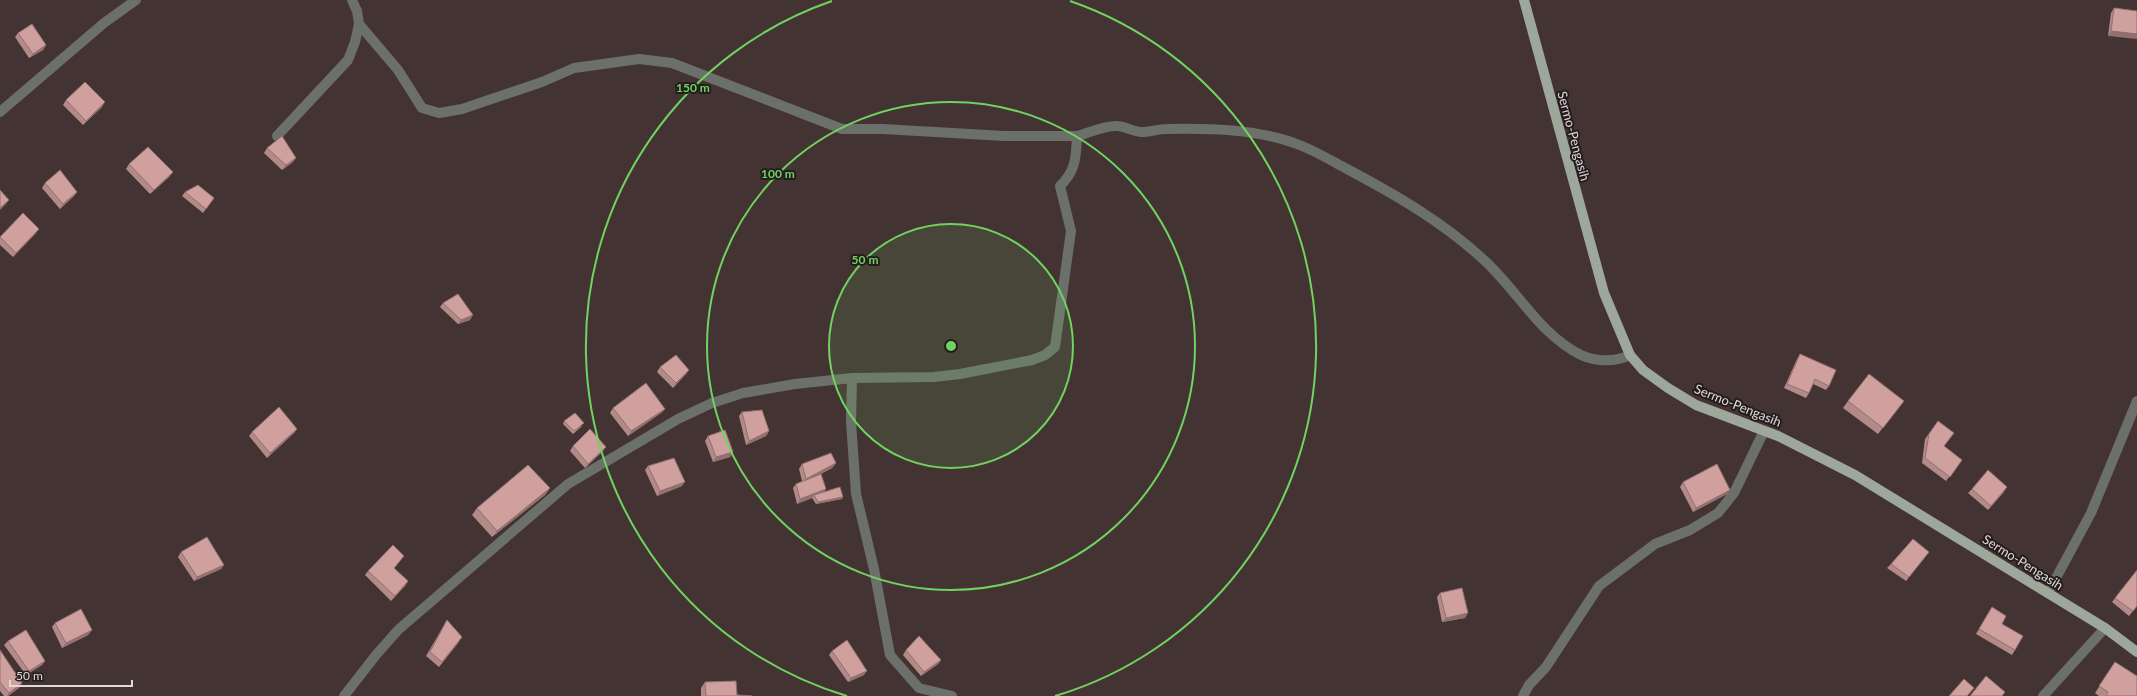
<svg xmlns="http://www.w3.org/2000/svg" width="2137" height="696" font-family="Lato,sans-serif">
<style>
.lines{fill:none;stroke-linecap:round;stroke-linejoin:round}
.minor{stroke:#6b706a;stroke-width:10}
.major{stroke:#9da79c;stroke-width:10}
.wall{fill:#b28a88}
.shaded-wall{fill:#91706f}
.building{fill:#cfa09e;stroke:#91706f}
.ring{fill:none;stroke:#70d35f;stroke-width:2}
.labels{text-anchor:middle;stroke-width:4;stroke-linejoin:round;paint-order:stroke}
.street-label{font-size:13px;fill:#e2d8d8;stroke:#241d1d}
.centre{fill:#70d35f;stroke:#241d1d;stroke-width:2}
.ring-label{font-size:12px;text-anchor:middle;font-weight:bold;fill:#70d35f;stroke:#241d1d;stroke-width:4;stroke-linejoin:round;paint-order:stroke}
</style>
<rect width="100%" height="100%" fill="#433333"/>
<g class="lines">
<path class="minor" d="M359,24L398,70L422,108L439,113L462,109L542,82L574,68L639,59L672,63L842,129H883L1004,136H1077
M0,112L104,23L136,0
M277,136L348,60L355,42L359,24L357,11L352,0
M852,378L851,422L856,494L874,569L890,655L919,688L952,696
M2048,593L2091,513L2137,401
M344,696L376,655L398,630L568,484L678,419L712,403L743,393L795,384L852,378L934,377L960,374L1032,360L1045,355L1055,347L1071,231L1060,186C1076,171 1076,157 1077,136C1089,133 1105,125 1117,126C1125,126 1133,132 1142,132C1150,132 1158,129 1167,129C1210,128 1261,129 1302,146C1317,152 1332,161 1347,169C1396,195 1443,222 1484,260C1517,290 1540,335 1581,355C1596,362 1616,362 1630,355
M1523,696L1529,685L1546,667L1599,586L1655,544L1690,530L1718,513L1734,493L1764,431
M2043,696L2105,628"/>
<path class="major" d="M1524,0L1604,293L1630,355L1643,370L1668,388L1696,405L1778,436L1855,475L2105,628L2137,652"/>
</g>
<path class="wall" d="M2114,8L2137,11L2108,36L2111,13Z
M18,33L46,45L43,50L29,58L15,37Z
M66,100L102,107L83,125L63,105Z
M267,148L293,162L282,170L264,153Z
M129,164L173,172L169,177L150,194L126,169Z
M45,183L77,192L74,196L60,209L42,188Z
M185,192L214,198L203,213L182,196Z
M36,233L13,257L0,245V237Z
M443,303L470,320L458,324L440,307Z
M1800,354L1829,386L1826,390L1813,384L1809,393L1806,398L1784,388L1797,359Z
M660,367L689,370L686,374L673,388L657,372Z
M1848,401L1899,407L1878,434L1843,408Z
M613,408L665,409L661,413L628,436L610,413Z
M742,412L769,431L766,436L746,445L739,416Z
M564,421L582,426L573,434L563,424Z
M1938,421L1944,446L1962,460L1946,481L1922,463L1925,439Z
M297,429L294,433L267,458L249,436L252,432Z
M708,436L733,452L730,457L713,462L705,441Z
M573,446L603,451L585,468L570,451Z
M836,463L832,468L817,476L826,489L823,492L842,499L816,504L812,498L797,504L793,488L796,484L802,481L799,469L802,464Z
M648,466L682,486L657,496L645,470Z
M1683,482L1727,494L1693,512L1680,487Z
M550,488L545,495L492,537L472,515L477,508Z
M1972,489L2004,492L1988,510L1968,493Z
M181,552L224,565L221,569L194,581L178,557Z
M1926,556L1906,581L1887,568L1891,564Z
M400,560L394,569L408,581L405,586L391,601L365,575L368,571Z
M1440,593L1465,618L1442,622L1437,597Z
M2115,598L2137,606L2129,616L2112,602Z
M1992,607L2002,624L2015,650L2012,655L1976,634Z
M447,620L459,642L439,667L426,656Z
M55,623L92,630L88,635L62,648L52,627Z
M8,641L45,661L42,665L26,675L4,645Z
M0,650L19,688L8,696H4L0,691Z
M906,650L941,660L938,664L921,676L903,655Z
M832,651L864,675L848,682L829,655Z
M2115,662L2137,696H2099L2095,693Z
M705,682L737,695L752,696H701V688Z"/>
<path class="shaded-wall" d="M2111,31L2137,34V39L2108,36Z
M46,45L43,50L29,58L33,54Z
M105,102L102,107L83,125L86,121Z
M296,158L293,162L282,170L286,165Z
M173,172L169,177L150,194L154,190Z
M77,192L74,196L60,209L63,204Z
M9,200L6,204L0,210V208Z
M39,229L36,233L13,257L16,253Z
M473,315L470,320L458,324L461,320Z
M689,370L686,374L673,388L676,383Z
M665,409L661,413L628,436L631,431Z
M297,429L294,433L267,458L270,453Z
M769,431L766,436L746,445L749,441Z
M606,447L603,451L585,468L588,464Z
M733,452L730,457L713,462L716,457Z
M836,463L832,468L803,483L806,479Z
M685,482L682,486L657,496L660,491Z
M2007,487L2004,492L1988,510L1991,506Z
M550,488L545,495L492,537L497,531Z
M826,489L823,494L814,495L812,498L797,504L800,499Z
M1730,490L1727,494L1693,512L1696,508Z
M843,497L842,499L816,504L818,502Z
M224,565L221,569L194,581L197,577Z
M408,581L405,586L391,601L395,596Z
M1468,613L1465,618L1442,622L1446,618Z
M92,630L88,635L62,648L66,643Z
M941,660L938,664L921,676L924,672Z
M45,661L42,665L26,675L29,671Z
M867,671L864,675L848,682L851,678Z
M22,683L19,688L8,696H7L9,693Z"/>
<path class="building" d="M2114,8L2137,11V34L2111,31Z
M32,24L46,45L33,54L18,33Z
M85,82L105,102L86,121L66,100Z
M282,136L296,158L286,165L267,148Z
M148,147L173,172L154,190L129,164Z
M60,170L77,192L63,204L45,183Z
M198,185L214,198L206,209L185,192Z
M0,190L9,200L0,208Z
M23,213L39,229L16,253L0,237Z
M458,294L473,315L461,320L443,303Z
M1800,354L1836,370L1829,386L1815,379L1809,393L1787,384Z
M676,355L689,370L676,383L660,367Z
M1869,374L1904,401L1883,428L1848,401Z
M646,383L665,409L631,431L613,408Z
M279,407L297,429L270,453L252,432Z
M762,410L769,431L749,441L742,412Z
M575,413L584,423L574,431L564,421Z
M1938,421L1954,433L1944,446L1962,460L1950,477L1925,458L1929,434Z
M590,429L606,447L588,464L573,446Z
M725,430L733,452L716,457L708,436Z
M831,453L836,463L806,479L802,464Z
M674,458L685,482L660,491L648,466Z
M1717,464L1730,490L1696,508L1683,482Z
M528,465L550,488L497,531L477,508Z
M1988,470L2007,487L1991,506L1972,489Z
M821,474L826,489L800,499L796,484Z
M840,487L843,497L818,502L814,495Z
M207,537L224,565L197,577L181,552Z
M1913,539L1929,552L1909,577L1891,564Z
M393,545L404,556L394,568L408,581L395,596L368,571Z
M2137,570V606L2133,611L2115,598Z
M1462,588L1468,613L1446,618L1440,593Z
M1992,607L2006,616L2002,624L2023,636L2015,650L1979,629Z
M81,609L92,630L66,643L55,623Z
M447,620L462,637L442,662L430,652Z
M26,630L45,661L29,671L8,641Z
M919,636L941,660L924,672L906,650Z
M847,640L867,671L851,678L832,651Z
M0,650L22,683L9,693L0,682Z
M2115,662L2137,676V696H2106L2108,692L2099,686Z
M1986,676L2005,692L2002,696H1970Z
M1964,679L1974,688L1967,696H1949Z
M736,681L737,695L752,696H706L705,682Z"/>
<circle cx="951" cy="346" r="122" fill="#70d35f" fill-opacity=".12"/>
<g class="ring">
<circle cx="951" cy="346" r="122"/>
<circle cx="951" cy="346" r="244"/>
<path d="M847 696A365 365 0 0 1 832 1M1070 1A365 365 0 0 1 1055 696"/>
</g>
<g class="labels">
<g class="street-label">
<text transform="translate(1574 136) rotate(75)" y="5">Sermo-Pengasih</text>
<text transform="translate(1738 405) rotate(22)" y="5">Sermo-Pengasih</text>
<text transform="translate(2023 562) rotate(32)" y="5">Sermo-Pengasih</text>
</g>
</g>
<circle cx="951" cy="346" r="6" class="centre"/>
<g class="ring-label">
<text x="693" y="92">150 m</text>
<text x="778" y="178">100 m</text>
<text x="865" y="264">50 m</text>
</g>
<path d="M10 680v6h122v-6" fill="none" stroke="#e2d8d8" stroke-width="2"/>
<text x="16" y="680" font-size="12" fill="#e2d8d8" stroke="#241d1d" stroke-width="3" paint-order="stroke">50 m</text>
</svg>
